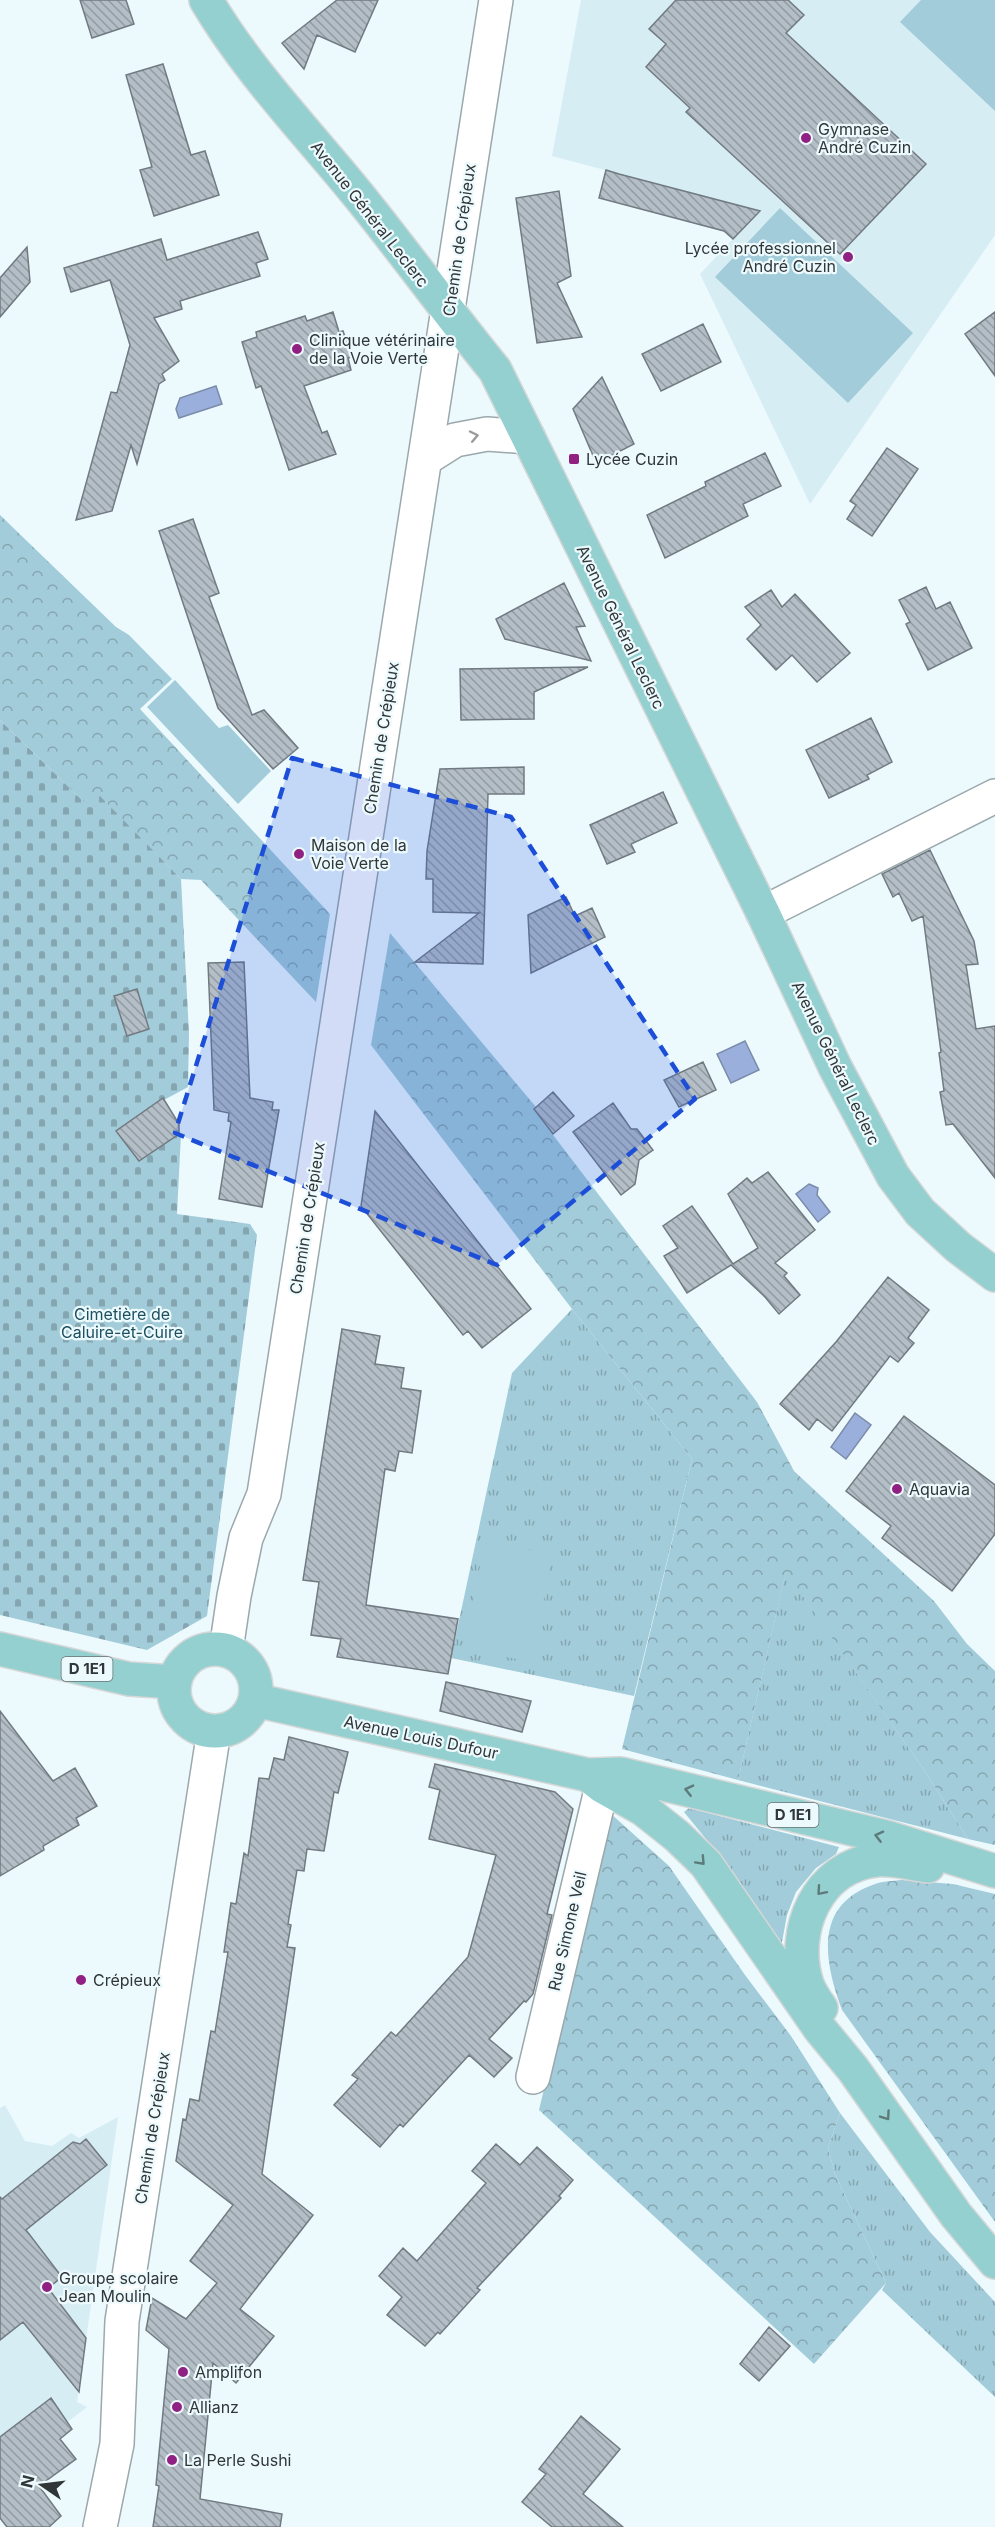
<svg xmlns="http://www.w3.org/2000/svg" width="995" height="2527" font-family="Inter,sans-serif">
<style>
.built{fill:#d7edf4}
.grass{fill:url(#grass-tufts)}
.forest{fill:url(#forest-crowns)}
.cemetery{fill:url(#cemetery-stones)}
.garden{fill:#a2ccd9}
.water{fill:#9aafdb;stroke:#7a8baa;stroke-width:1.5}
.building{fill:url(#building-back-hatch);stroke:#717a81;stroke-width:1.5}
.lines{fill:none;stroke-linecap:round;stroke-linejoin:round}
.minor-casing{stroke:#9ba8ac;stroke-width:36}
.major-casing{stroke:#d6d7d7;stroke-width:36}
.minor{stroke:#fff;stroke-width:33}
.major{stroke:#95d0d0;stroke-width:33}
.oneway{stroke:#989a9c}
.oneway2{stroke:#5e7b7c}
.marked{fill:#1d4ed8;fill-opacity:0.2;stroke:#1d4ed8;stroke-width:4.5;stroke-dasharray:12 8;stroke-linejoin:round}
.poi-dot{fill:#902182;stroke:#ecfafe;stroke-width:2}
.labels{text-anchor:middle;stroke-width:4.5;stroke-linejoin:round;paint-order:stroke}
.shield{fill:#ecfafe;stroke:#697173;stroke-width:1.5}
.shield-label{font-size:15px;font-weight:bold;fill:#313638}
.poi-label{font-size:16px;fill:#313638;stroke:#ecfafe;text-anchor:start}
.street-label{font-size:16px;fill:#313638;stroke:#ecfafe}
.park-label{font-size:16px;fill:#1d505f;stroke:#ecfafe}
</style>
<defs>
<pattern id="grass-tufts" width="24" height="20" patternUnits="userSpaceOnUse" patternTransform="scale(1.5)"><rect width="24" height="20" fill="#a2ccd9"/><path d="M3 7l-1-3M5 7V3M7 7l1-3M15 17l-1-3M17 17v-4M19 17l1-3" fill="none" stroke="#85a6b1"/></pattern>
<pattern id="forest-crowns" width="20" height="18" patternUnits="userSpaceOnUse" patternTransform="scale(1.5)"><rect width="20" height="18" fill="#a2ccd9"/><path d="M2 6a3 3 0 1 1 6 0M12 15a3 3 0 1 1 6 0" fill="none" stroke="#85a6b1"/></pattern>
<pattern id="cemetery-stones" width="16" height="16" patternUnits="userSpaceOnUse" patternTransform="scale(1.5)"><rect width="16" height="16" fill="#a2ccd9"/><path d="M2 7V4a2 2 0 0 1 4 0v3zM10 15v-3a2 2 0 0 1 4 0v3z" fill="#85a6b1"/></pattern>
<pattern id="building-back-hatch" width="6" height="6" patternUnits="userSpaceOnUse" patternTransform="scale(1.5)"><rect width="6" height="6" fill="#b4bec6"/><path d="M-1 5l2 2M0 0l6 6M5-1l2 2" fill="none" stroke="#939ba2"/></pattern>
</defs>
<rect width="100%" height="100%" fill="#ecfafe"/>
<path class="built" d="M581,0H995V235L810,504L700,274L759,211L552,156Z
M5,2105L25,2141L52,2146L71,2133L79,2138L118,2117L77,2402L87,2407L0,2474V2108Z"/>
<path class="grass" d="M572,1309L692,1459L634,1696L451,1658L512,1373Z
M786,1571L924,1770L968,1839L738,1780Z
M689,1808L839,1847L836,1854L816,1868L796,1892L787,1915L782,1942L779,1943L723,1860L684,1812Z
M840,2113L930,2232L995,2302V2397L882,2290L886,2283L835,2174L828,2148Z"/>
<path class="forest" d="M0,515L116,627L129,635L172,679L140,709L330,914L316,1002L201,880L181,879L96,793L84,802L0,720Z
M390,933L536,1107L534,1110L757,1402L794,1471L934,1601L967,1644L995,1671V1845L968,1839L924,1770L786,1572L738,1780L622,1749L692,1459L572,1309L371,1045Z
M610,1813L669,1866L745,1975L791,2036L840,2113L828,2148L835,2174L886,2283L814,2364L539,2110Z
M902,1880L953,1884L995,1894V2222L842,2010C824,1961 813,1905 875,1884C883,1881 893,1881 902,1880Z"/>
<path class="cemetery" d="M0,720L84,802L96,792L181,879L189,1034L188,1087L164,1100L178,1124L179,1134H181L177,1214L250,1224L257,1235L207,1616L147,1650L0,1615Z"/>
<path class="garden" d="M921,0H995V111L900,22Z
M780,208L913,333L848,403L715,277Z
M175,680L219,728L228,725L271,771L238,804L147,707Z
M485,1542L553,1554L531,1662L463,1648Z"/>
<path class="water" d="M216,386L222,404L179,418L176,409L180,398Z
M745,1041L759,1070L731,1083L717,1054Z
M809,1184L818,1188L817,1195L830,1212L818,1222L796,1194Z
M855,1413L871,1425L846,1459L831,1447Z"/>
<path class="building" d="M80,0H126L134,24L92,38Z
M337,0H378L355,52L317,35L304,69L282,43Z
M676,0H788L804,15L786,33L926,164L840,254L686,112L690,108L646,67L666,44L649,29Z
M163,64L191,155L205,151L219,195L154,216L140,170L152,167L126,75Z
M606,170L619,174L760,211L733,239L724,231L599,198Z
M559,191L571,276L557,283L582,337L537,343L516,198Z
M258,232L268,259L256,263L260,276L180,301L182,309L154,318L179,361L162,374L165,380L159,384L137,464L131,445L112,511L76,520L111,392L117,393L130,345L110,280L71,292L64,268L161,239L167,260Z
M27,247L30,282L0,317V278Z
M333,312L339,332L343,331L352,357L348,358L351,370L304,386L322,433L327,431L336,454L289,470L261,386L256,388L242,342L257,337L256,332L305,316L307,321Z
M995,312V376L965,334Z
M703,324L721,362L661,391L642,354Z
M602,377L634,444L599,462L597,457L594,458L573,409Z
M887,448L918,469L872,536L847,519L856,505L850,501Z
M765,453L781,486L743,504L748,516L665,558L647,515L706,486L705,482Z
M193,519L219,593L209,597L252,715L264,710L298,748L273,769L218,708L159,531Z
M564,583L585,626L576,627L591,661L505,639L496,619Z
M926,587L936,609L950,602L972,648L928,670L906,624L910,622L899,600Z
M771,590L782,607L795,594L850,653L817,682L792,655L776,670L747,639L761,625L745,607Z
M588,667L534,692V719L461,720L460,669Z
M871,718L892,762L867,775L869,779L829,798L806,750Z
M524,767V794H488L483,964L415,962L479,913L433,912V879H426L427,851L440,769Z
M663,792L677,823L631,844L635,852L607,864L590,825Z
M930,850L974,941L978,964L966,965L976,1029L995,1026V1178L953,1124L946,1125L940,1092L944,1091L939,1053L941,1052L923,916L912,921L899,893L893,897L882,874Z
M566,897L575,916L592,908L605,937L531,973L528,915Z
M244,962L250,1098L273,1102L272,1110H279L262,1207L219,1199L231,1122L228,1121L229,1113L214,1110L208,963Z
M137,989L149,1029L127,1036L114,996Z
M703,1062L716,1090L679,1107L664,1080Z
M553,1092L574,1116L553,1134L534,1109Z
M163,1098L179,1124V1134L139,1161L116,1131Z
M613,1103L631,1129H637L653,1150L639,1160L635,1184L621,1195L573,1132Z
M375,1111L531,1309L482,1348L468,1331L463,1335L361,1206Z
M768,1172L815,1230L775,1263L787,1273L784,1276L800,1295L779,1314L765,1297L731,1265L687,1293L664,1256L678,1248L663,1226L692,1206L733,1264L758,1248L728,1194L747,1178L752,1183Z
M888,1277L929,1310L908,1338L914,1343L898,1362L890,1356L832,1431L817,1419L809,1430L780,1404L836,1342Z
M342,1329L380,1336L375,1364L404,1368L401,1388L421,1391L412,1453L399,1451L395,1471L385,1469L366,1605L458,1619L448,1674L337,1657L341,1639L311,1635L319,1582L303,1580Z
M904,1416L995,1485V1534L952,1591L882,1538L891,1526L846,1491Z
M446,1682L531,1701L522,1732L440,1711Z
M0,1711L53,1781L75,1768L97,1806L76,1818L79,1825L43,1846L44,1850L0,1876Z
M289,1737L348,1752L338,1793L334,1792L324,1851L307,1849L304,1871L297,1870L288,1924L291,1925L287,1947L295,1948L262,2174L313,2215L240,2309L274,2336L236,2383L213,2363L200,2499L282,2514L280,2527H153L159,2486L156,2485L169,2349L146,2330L152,2298L186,2319L217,2283L190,2261L233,2205L176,2161L183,2119L186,2120L190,2099L199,2101L211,2031L215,2032L228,1952H224L231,1903L236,1904L244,1853L248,1856L259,1778L269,1779L274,1758L284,1760Z
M435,1764L555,1792L573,1809L547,1914L552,1915L533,1994L526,2002L524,2001L489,2039L512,2058L494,2077L469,2055L403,2127L400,2124L380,2147L334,2105L358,2079L352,2075L391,2032L396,2036L468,1957L496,1855L429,1839L440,1790L429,1787Z
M86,2139L107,2165L26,2230L62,2277L48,2288L86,2338L79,2392L23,2322L0,2340V2197L2,2199L73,2142L80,2144Z
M496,2144L520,2165L537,2147L573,2180L559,2196L561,2198L477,2288L480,2290L440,2334L438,2332L425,2346L387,2315L402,2297L379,2276L403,2248L417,2261L486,2183L472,2171Z
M769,2327L790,2346L759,2381L740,2364Z
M51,2398L72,2429L60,2439L76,2459L39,2486L61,2516L49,2527H7L0,2518V2437Z
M581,2416L620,2449L583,2494L623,2527H552L522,2502L546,2474L539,2469Z"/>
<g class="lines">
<g class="minor-casing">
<path id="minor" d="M425,459L455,440L487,434L528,437
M763,913L995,796
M226,1650L234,1596L246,1538L264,1494L496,0
M533,2077L602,1786
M100,2527L117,2444L122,2321L214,1731"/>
</g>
<g class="major-casing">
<path id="major" d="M206,0C249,73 310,135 363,201C408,257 450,315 495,370L763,913L835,1067L893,1176L920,1212L958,1247L995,1275
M0,1649L129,1679L175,1682
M174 1690a41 41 0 1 1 82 0a41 41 0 1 1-82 0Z
M255,1700L588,1775L621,1774L886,1837L995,1871
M588,1775L602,1786L643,1809L677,1836L706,1864L820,2029L853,2069L956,2215L995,2262
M821,2008C816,2001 810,1992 807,1984C790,1931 817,1866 877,1860C893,1858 912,1864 928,1866"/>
</g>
<use href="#minor" class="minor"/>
<use href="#major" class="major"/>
</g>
<defs><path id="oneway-chevron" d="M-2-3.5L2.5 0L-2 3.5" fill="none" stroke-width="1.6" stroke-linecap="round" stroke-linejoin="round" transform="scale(1.5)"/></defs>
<use class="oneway" href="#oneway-chevron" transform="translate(474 436) rotate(-12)"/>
<g class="oneway2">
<use href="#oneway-chevron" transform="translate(689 1790) rotate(-167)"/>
<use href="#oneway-chevron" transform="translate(879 1836) rotate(-166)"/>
<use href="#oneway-chevron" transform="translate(701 1861) rotate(47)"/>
<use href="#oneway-chevron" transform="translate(821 1891) rotate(131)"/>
<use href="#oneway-chevron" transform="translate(886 2116) rotate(55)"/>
</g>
<path class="marked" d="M292,758L511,817L695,1099L497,1265L175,1133Z"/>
<g class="poi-dot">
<circle cx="806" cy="138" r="6"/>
<circle cx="848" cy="257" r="6"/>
<circle cx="297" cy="349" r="6"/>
<rect x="568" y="453" width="12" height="12" rx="3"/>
<circle cx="299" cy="854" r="6"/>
<circle cx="897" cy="1489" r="6"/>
<circle cx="81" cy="1980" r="6"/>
<circle cx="47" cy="2287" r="6"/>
<circle cx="183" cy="2372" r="6"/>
<circle cx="177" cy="2407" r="6"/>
<circle cx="172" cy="2460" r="6"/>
</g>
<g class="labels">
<g class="shield">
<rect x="61.5" y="1657" width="51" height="24" rx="4.5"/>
<rect x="767.5" y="1803" width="51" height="24" rx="4.5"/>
</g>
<g class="shield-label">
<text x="87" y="1674">D 1E1</text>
<text x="793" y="1820">D 1E1</text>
</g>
<g class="poi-label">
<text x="818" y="135">Gymnase<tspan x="818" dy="18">André Cuzin</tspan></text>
<text x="836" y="254" text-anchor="end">Lycée professionnel<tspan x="836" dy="18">André Cuzin</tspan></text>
<text x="309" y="346">Clinique vétérinaire<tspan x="309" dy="18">de la Voie Verte</tspan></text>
<text x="586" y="465">Lycée Cuzin</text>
<text x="311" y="851">Maison de la<tspan x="311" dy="18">Voie Verte</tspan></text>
<text x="909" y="1495">Aquavia</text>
<text x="93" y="1986">Crépieux</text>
<text x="59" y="2284">Groupe scolaire<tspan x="59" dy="18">Jean Moulin</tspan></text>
<text x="195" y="2378">Amplifon</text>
<text x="189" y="2413">Allianz</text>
<text x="184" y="2466">La Perle Sushi</text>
</g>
<g class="street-label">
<text transform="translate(370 214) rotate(52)" y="6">Avenue Général Leclerc</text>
<text transform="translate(459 240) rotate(-82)" y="6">Chemin de Crépieux</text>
<text transform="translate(621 627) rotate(64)" y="6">Avenue Général Leclerc</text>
<text transform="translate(381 738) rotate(-81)" y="6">Chemin de Crépieux</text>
<text transform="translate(836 1063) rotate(64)" y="6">Avenue Général Leclerc</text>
<text transform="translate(307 1218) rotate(-81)" y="6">Chemin de Crépieux</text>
<text transform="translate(421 1737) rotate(12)" y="6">Avenue Louis Dufour</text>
<text transform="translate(567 1931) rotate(-77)" y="6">Rue Simone Veil</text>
<text transform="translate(152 2128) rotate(-81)" y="6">Chemin de Crépieux</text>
</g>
<g class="park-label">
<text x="122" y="1320">Cimetière de<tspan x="122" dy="18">Caluire-et-Cuire</tspan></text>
</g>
</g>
<g transform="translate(42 2485) rotate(284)" stroke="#ecfafe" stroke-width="4.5" paint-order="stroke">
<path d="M0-4.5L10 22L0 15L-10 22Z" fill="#313638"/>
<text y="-9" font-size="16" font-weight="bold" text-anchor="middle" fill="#313638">N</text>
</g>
</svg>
